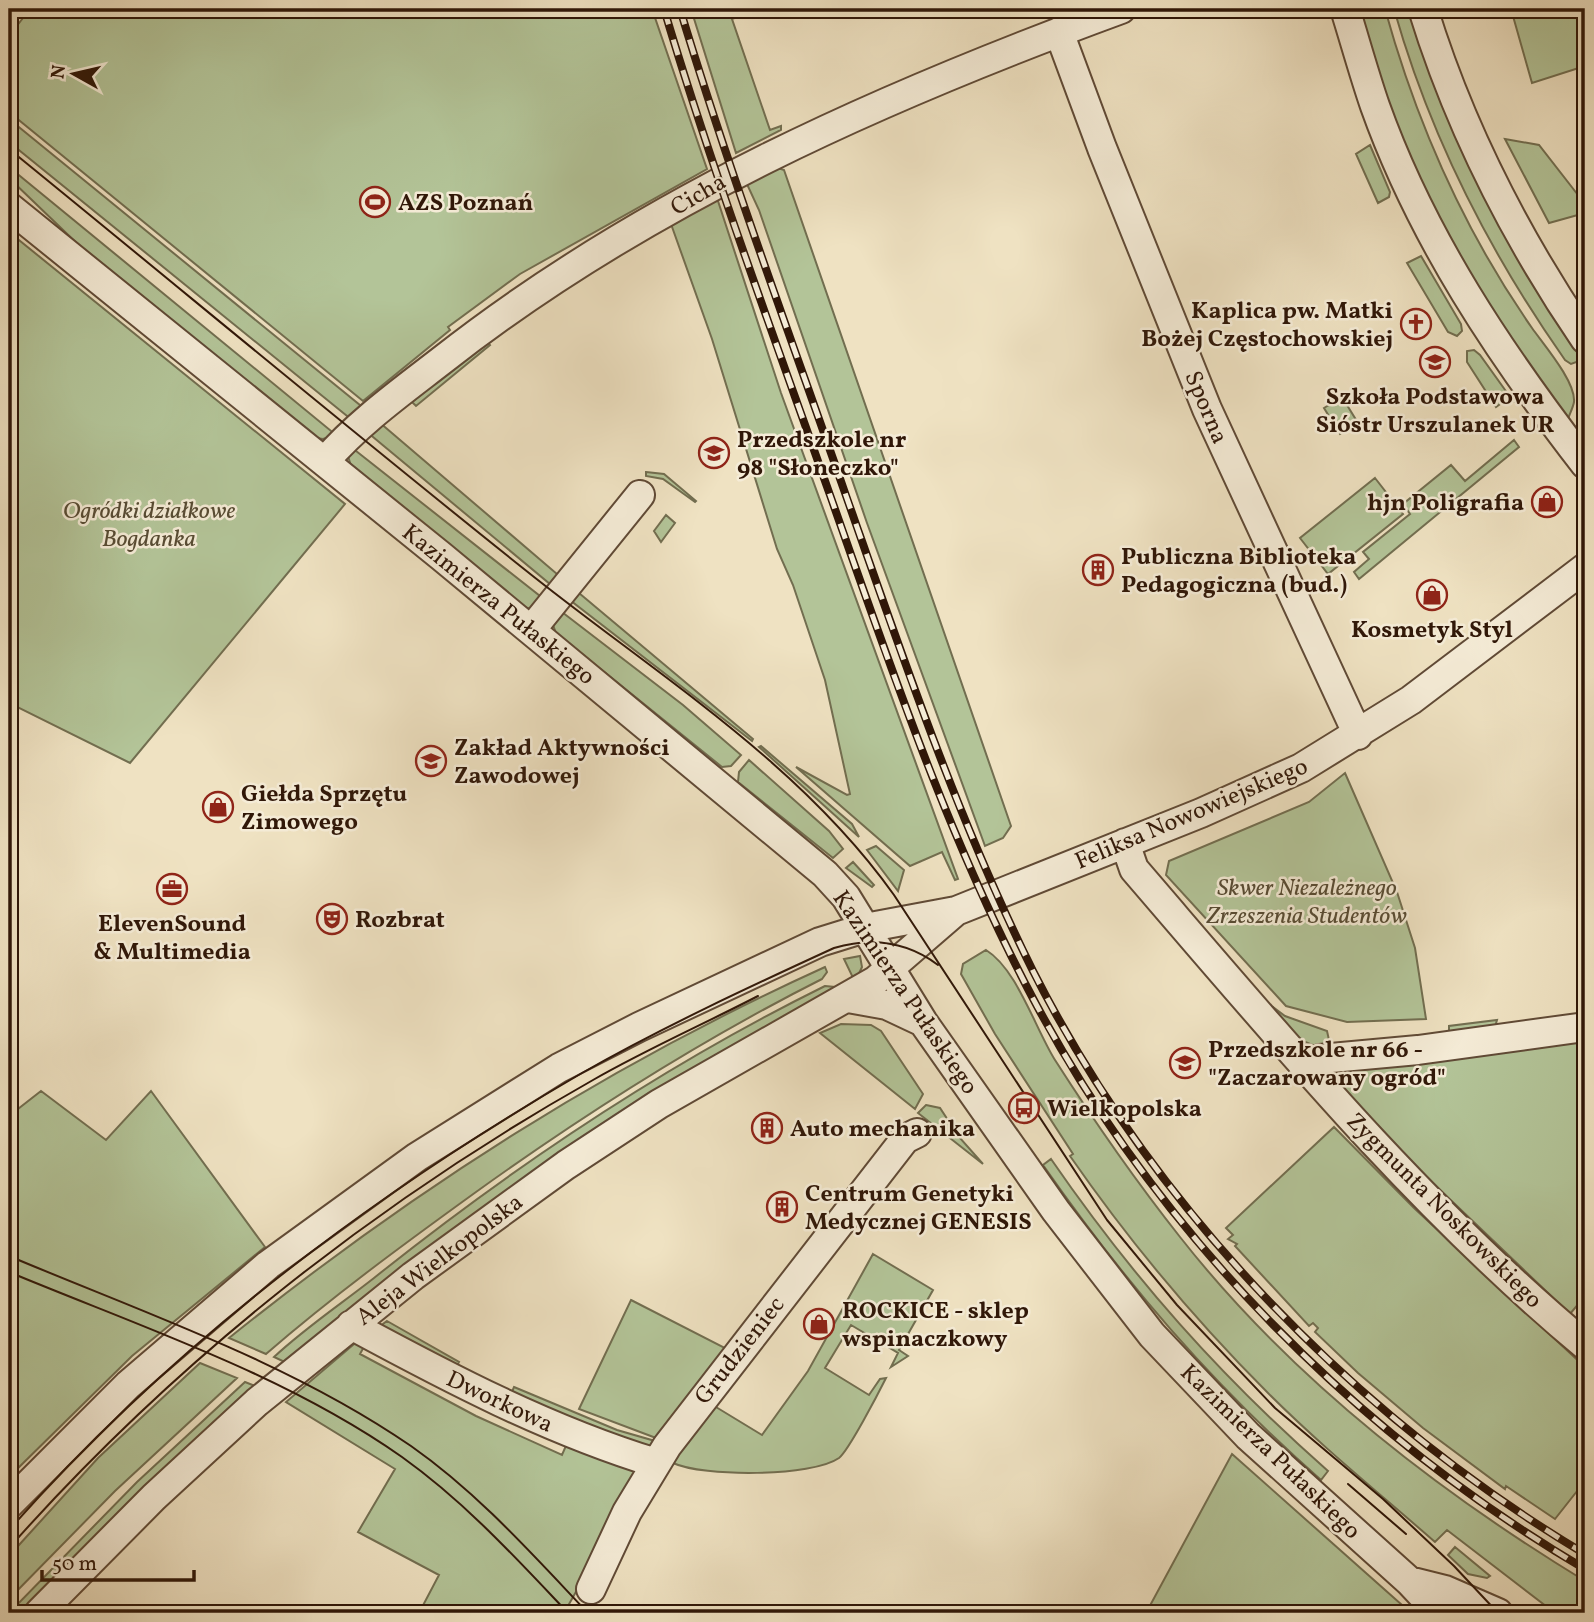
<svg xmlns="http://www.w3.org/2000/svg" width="1594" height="1622" font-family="Vollkorn,serif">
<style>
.green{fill:#b3c498;stroke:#726e50;stroke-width:2}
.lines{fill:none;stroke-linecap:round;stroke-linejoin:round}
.minor-casing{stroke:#604a36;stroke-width:32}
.minor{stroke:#f5ecd7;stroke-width:28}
.tram{stroke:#301708;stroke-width:2}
.rail-casing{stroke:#301708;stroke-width:8}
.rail{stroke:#f5ecd7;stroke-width:5;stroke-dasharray:16;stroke-linecap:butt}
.labels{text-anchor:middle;stroke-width:5;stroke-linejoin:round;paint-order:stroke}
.street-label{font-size:24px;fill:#301708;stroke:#f5ecd7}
.poi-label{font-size:24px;font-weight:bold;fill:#301708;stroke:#f5ecd7;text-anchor:start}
.park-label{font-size:24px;font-style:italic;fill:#574b33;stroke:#f5ecd7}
</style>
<rect width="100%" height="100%" fill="#efe2c2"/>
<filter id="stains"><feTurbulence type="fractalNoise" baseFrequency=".00286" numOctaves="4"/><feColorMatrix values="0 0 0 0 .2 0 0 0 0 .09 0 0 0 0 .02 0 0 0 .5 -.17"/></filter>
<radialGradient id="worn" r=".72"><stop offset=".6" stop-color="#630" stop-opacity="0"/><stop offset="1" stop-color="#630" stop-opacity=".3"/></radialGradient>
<path class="green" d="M30,9H652L707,169L520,274L448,327L450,330L363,401L9,112V36Z
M691,9H756L732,19L770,130L781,126V130L736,153Z
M1355,9H1385C1416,121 1465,232 1532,328C1544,345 1576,382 1574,402C1573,408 1569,415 1567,422L1516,356L1427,204L1389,111Z
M1394,9H1412L1541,294L1585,359L1571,364L1565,360C1489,252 1430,136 1394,9Z
M1511,9L1585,10V66L1532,83Z
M9,119L366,410L352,420L9,142Z
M1505,139L1539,145L1585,204V213L1549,223Z
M1370,145L1390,192L1389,197L1378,203L1356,154Z
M9,167L336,435L323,439L316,438L87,253L9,178Z
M778,168L784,170L1011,826L1003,838L985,846L867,523L759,210L746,182Z
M717,198L781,393L958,879L955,880L942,852L910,866L796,767L847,795L850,794L825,680L793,585L777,549L712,339L671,224Z
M9,232L345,504L130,763L9,703Z
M1421,256L1461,324L1462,331L1457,336L1448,332L1407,263Z
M487,341L490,345L416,406L412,402Z
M1474,350L1480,355L1513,401L1507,399L1496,407L1467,362V351Z
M1342,397L1358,423L1340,434L1324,408Z
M379,422L564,580L556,589L367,432Z
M1514,440L1519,447L1359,579L1354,572L1369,559L1363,552L1410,514L1403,504L1451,465L1465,481Z
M351,447L545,600L531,609L524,607L351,466L348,456Z
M646,472L664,474L696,501L695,502L663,479L646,476Z
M1375,478L1403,514L1328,574L1300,538Z
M666,515L675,523L661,542L654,531Z
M573,588L753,739L752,741L566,597Z
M558,609L683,705L741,755L731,766L722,767L556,633L553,625Z
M761,746L852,824L859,837L759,747Z
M749,760L829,831L843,849L833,858L738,782L739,772Z
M1345,773L1397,892L1415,948L1426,1019L1347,1022L1286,1006L1166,875L1169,861L1309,802Z
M876,846L904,870L898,891L867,850Z
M853,862L874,885L872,887L846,868Z
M986,950C1017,969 1035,1028 1055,1060C1094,1121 1135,1180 1180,1237C1290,1377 1434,1489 1585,1581V1613H1555L1447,1530L1435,1542C1379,1493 1321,1446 1268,1393C1195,1320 1129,1241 1070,1156L1073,1154L995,1034L961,974L963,964Z
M860,956L862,967L855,982L844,959Z
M825,967L827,972L822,979C701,1040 586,1113 476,1192C404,1244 333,1296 266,1354L229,1338C416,1188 607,1066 825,967Z
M825,986L835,987L837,993L289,1364L274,1357C305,1328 341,1304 374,1278C514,1166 665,1065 825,986Z
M1273,1007L1285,1016L1327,1031L1331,1049C1301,1046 1289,1031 1269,1010Z
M1497,1020L1495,1027L1449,1033V1026Z
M841,1024L871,1025L881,1031L923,1094L915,1109L820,1033Z
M1585,1034V1296L1570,1314L1415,1166L1338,1087L1347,1066Z
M41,1091L106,1140L151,1091L265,1247L132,1356L9,1477V1116Z
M926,1105L940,1108L959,1137L983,1164L918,1113Z
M1334,1127L1414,1208L1585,1367V1481L1555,1519L1506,1486L1505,1489L1423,1428L1358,1373L1315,1332L1318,1328L1313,1323L1309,1326L1235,1246L1237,1244L1228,1239L1233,1235L1226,1228Z
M1051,1159C1133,1278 1219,1375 1328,1471L1321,1480C1211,1383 1127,1285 1043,1165Z
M873,1254L933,1290L899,1350L908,1356L891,1367L898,1353L851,1325L825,1368L869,1395L880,1379L886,1378C879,1392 849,1450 839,1458C812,1477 703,1477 673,1463L711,1404L762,1435L808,1371Z
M631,1300L725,1348L656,1438L579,1409Z
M387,1321L459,1362L453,1373L379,1327Z
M360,1339L366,1343L360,1354L476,1416L562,1455L568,1441L634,1468L636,1473L599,1551L564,1613H419L439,1575L358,1532L395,1469L286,1402Z
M200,1363L237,1378L115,1491L9,1599V1556L98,1458Z
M245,1382L260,1388L26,1613H9L137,1482Z
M514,1387L617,1430L655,1441L650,1451L511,1394Z
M1232,1454L1411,1613H1146Z
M1455,1547L1490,1576L1487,1578L1468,1574L1448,1555Z"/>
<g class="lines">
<g class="minor-casing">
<path id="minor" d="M1345,9C1355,41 1364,74 1375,106C1422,238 1500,354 1585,464
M1423,9C1460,129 1515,236 1585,339
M1059,32L1102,148L1207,409L1358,735
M9,207L441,556L825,874L846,897L923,1022L1056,1211L1152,1335L1248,1436L1409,1581L1439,1613
M325,461C359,422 401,392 441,361C643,202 881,97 1121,9
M531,630L640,495
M1125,843L1134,869C1276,1034 1417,1205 1585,1345
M848,998L887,1005L921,1021
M1303,1066L1320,1059L1418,1050L1585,1027
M351,1325C449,1378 548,1430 656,1463
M9,1504L128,1385L268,1265L417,1157L559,1068L639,1027L820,942L865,928L956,911L1201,813L1301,768L1411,700L1585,568
M1409,1581L1445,1590L1498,1613
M591,1589L627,1512L667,1446L905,1139L917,1133
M39,1613L154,1497L257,1402L413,1276L566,1165L659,1104L875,981L956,911"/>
</g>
<use href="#minor" class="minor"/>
<path class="tram" d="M9,149C181,289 351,431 524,569C652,672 798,760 894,895L1107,1220L1177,1305L1275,1408L1383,1499L1454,1566L1498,1613
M9,1256C144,1313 289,1362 411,1446C478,1493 532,1554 588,1613
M9,1272C141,1327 284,1374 402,1457C465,1502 516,1558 568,1613
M1348,1484L1406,1534
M9,1530C171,1346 370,1196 582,1073C663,1027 749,987 834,948C872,937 906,941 938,965
M9,1548C175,1361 375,1203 593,1080C647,1049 704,1024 758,996"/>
<g class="rail-casing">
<path id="rail" d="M664,9C713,173 773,334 830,495C891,668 950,844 1037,1006C1162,1238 1359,1436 1585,1569
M680,9C729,171 788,330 844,490C901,652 956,816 1033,971C1154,1210 1356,1417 1585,1554"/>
</g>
<use href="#rail" class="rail"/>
</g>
<defs>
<g id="stadium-ring" transform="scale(1.575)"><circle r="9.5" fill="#f5ecd7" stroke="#8f2418" stroke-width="1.5"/><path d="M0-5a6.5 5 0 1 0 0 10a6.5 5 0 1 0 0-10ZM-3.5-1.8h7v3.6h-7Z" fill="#8f2418"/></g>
<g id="church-ring" transform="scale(1.575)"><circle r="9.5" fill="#f5ecd7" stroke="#8f2418" stroke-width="1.5"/><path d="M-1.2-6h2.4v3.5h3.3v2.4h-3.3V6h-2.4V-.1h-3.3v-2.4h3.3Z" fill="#8f2418"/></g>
<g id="school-ring" transform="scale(1.575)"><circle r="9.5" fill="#f5ecd7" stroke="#8f2418" stroke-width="1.5"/><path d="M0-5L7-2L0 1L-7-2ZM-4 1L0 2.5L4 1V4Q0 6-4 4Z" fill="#8f2418"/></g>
<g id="shop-ring" transform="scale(1.575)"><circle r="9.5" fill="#f5ecd7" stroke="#8f2418" stroke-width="1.5"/><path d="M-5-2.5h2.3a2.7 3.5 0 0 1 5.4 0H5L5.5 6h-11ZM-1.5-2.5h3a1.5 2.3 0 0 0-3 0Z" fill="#8f2418"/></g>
<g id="building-ring" transform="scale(1.575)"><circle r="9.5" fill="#f5ecd7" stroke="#8f2418" stroke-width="1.5"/><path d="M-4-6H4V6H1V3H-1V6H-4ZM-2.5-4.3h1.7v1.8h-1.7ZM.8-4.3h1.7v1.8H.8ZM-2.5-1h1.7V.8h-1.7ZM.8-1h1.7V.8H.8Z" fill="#8f2418"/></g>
<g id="office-ring" transform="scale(1.575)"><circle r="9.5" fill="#f5ecd7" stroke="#8f2418" stroke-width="1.5"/><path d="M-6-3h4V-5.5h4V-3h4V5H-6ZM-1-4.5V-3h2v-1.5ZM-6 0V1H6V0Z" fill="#8f2418"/></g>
<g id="theatre-ring" transform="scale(1.575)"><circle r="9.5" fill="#f5ecd7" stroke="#8f2418" stroke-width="1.5"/><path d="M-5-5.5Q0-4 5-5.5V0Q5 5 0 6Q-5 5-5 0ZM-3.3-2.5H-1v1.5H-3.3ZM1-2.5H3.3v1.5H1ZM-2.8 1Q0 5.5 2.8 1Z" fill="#8f2418"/></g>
<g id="bus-ring" transform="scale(1.575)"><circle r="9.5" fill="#f5ecd7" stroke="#8f2418" stroke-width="1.5"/><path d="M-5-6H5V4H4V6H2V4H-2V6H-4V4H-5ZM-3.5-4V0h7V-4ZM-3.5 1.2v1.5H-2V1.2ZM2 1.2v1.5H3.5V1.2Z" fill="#8f2418"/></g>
</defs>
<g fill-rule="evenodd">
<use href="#stadium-ring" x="375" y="202"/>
<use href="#church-ring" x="1416" y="324"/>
<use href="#school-ring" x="1435" y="362"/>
<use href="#school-ring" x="714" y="453"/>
<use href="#shop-ring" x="1547" y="502"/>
<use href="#building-ring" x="1098" y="570"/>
<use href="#shop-ring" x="1432" y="595"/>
<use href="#school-ring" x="431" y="761"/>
<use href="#shop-ring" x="218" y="807"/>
<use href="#office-ring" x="172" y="889"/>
<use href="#theatre-ring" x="332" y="919"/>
<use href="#school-ring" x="1185" y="1063"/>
<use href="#bus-ring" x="1024" y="1108"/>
<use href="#building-ring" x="767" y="1128"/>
<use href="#building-ring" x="782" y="1207"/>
<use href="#shop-ring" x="819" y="1324"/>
</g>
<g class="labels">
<g class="street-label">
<text transform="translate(698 194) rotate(-30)" y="8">Cicha</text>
<text transform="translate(1207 407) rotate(67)" y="8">Sporna</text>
<text transform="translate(499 604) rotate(39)" y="8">Kazimierza Pułaskiego</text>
<text transform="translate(1191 813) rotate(-23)" y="8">Feliksa Nowowiejskiego</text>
<text transform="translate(906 992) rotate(56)" y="8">Kazimierza Pułaskiego</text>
<text transform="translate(1445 1210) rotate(45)" y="8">Zygmunta Noskowskiego</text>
<text transform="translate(439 1259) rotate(-37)" y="8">Aleja Wielkopolska</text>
<text transform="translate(739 1350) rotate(-52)" y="8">Grudzieniec</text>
<text transform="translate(500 1401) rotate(25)" y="8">Dworkowa</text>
<text transform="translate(1271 1451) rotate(44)" y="8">Kazimierza Pułaskiego</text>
</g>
<g class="poi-label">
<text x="398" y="210">AZS Poznań</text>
<text x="1393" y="318" text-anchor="end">Kaplica pw. Matki<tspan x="1393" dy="28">Bożej Częstochowskiej</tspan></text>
<text x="1435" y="404" text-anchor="middle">Szkoła Podstawowa<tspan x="1435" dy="28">Sióstr Urszulanek UR</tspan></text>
<text x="737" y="447">Przedszkole nr<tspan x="737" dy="28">98 "Słoneczko"</tspan></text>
<text x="1524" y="510" text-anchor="end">hjn Poligrafia</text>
<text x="1121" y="564">Publiczna Biblioteka<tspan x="1121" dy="28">Pedagogiczna (bud.)</tspan></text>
<text x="1432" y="637" text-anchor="middle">Kosmetyk Styl</text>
<text x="454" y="755">Zakład Aktywności<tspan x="454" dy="28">Zawodowej</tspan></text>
<text x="241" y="801">Giełda Sprzętu<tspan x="241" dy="28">Zimowego</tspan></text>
<text x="355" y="927">Rozbrat</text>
<text x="172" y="931" text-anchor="middle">ElevenSound<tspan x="172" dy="28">&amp; Multimedia</tspan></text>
<text x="1208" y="1057">Przedszkole nr 66 -<tspan x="1208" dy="28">"Zaczarowany ogród"</tspan></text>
<text x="1047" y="1116">Wielkopolska</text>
<text x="790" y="1136">Auto mechanika</text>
<text x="805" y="1201">Centrum Genetyki<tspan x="805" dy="28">Medycznej GENESIS</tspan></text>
<text x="842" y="1318">ROCKICE - sklep<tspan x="842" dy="28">wspinaczkowy</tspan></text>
</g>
<g class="park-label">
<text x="149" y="518">Ogródki działkowe<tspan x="149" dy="28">Bogdanka</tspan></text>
<text x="1307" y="895">Skwer Niezależnego<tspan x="1307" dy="28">Zrzeszenia Studentów</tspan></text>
</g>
</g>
<rect width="1594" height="1622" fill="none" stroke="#efe2c2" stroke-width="35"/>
<rect x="10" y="10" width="1573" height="1601" fill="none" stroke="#301708" stroke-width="3.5"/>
<rect x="18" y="18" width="1559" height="1587" fill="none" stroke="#301708" stroke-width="2"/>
<g transform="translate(74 74) rotate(278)" stroke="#f5ecd7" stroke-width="5" paint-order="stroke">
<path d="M0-5L12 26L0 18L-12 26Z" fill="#301708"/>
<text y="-10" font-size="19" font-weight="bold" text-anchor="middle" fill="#301708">N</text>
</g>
<path d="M42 1570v10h152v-10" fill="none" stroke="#301708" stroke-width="3.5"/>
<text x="52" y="1570" font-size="21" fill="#301708" stroke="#f5ecd7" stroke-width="5" paint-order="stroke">50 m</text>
<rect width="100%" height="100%" filter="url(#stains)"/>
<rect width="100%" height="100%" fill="url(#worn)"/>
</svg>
